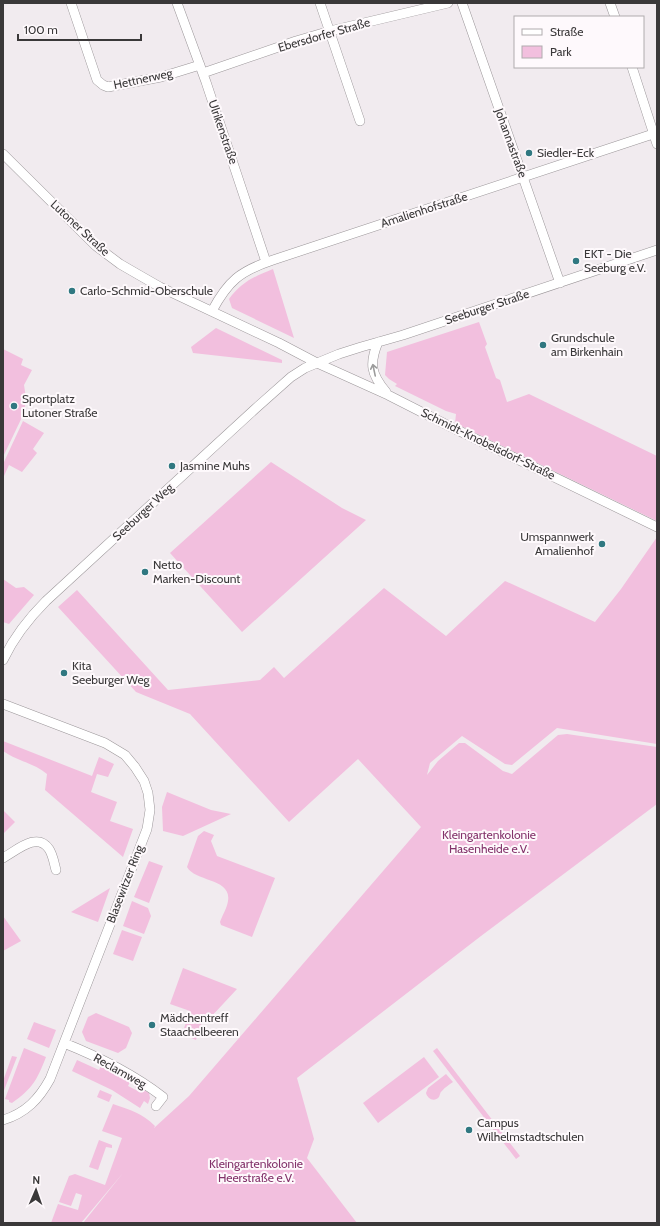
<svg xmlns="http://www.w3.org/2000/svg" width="660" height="1226" font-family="Cabin,sans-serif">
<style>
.green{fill:#f2bfde}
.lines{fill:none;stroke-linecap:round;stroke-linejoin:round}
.minor-casing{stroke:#9b9699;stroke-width:10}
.minor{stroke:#fff;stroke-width:9}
.oneway{stroke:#9c9c9c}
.poi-dot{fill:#307881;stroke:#fef9fc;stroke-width:1.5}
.labels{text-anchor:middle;stroke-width:4;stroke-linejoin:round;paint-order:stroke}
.street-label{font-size:12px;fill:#3a3839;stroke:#fef9fc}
.poi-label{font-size:12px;fill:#3a3839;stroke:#fef9fc;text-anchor:start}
.park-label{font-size:12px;fill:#83326a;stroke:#fef9fc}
</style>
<rect width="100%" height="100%" fill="#f1ebef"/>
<path class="green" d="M273,269L294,338L232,308L229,299C242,282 253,277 273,269Z
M479,322L487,344L485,347L496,378L500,380L507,402L529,394L657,456V521L455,423L456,414L446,411L395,386L397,384L389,379L385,375L387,352Z
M216,328L282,360V363L193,353L191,347Z
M3,349L23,359L21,365L32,370L24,385L26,398L24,413L3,457Z
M23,421L44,433L33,449L37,453L22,472L9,465L4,476L3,462H4Z
M271,462L342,508L366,520L242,632L170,553Z
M657,537V744L557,728L512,765L505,764L462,736L430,763L427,775L438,761L459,743H465L503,771L512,774L558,735L567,734L657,747V804L481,936L297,1078L314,1139L307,1158L357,1223H83L123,1173L81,1223H51L58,1204L78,1210L82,1195L76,1193L71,1206L59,1202L69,1176L75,1174L105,1185L122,1138L102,1131L113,1104C131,1110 142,1113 155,1126L154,1128L189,1096L421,827L358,759L289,822L190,714L136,692L58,607L77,590L168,690L260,680L274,667L284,678L384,588L446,636L505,581L595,622L621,589Z
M3,579L16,588L24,587L34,595L9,624L3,622Z
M3,741L92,776L99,757L114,764L108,777L97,774L91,792L117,802L110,821L133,829L123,857L45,790L47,774C34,763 17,761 3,751Z
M167,792L211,810L231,814L183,836L163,831L162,807Z
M3,810L15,822L3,834Z
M204,831L214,835L211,841L217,856L275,878L252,937L221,925L220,922C222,916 227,908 228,901C232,878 195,882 187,867L198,836Z
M149,861L163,866L149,903L134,897Z
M110,888L98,922L71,912Z
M132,901L148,908L151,916L144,934L123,926Z
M3,916L21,941L3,951Z
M122,930L142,937L133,961L113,954Z
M183,968L237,989L210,1018L204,1016L196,1040L182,1034L190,1011L170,1004Z
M96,1013L129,1027L132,1033L126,1048L118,1053L86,1041L82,1032L88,1017Z
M34,1022L56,1030L49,1048L27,1039Z
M24,1048L46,1057C37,1080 33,1088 12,1103L9,1102V1100L5,1099Z
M437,1048L520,1156L516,1159L433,1051Z
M12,1056L17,1057L3,1093V1081Z
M424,1057L439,1077L378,1123L363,1103Z
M77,1060L99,1070L101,1066L130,1082L128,1086L138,1091L139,1090L135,1087L136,1085L149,1093L150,1098L148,1104L144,1101L140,1108L112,1090L72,1071Z
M446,1074L453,1082C449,1085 445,1087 442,1091C440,1092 440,1095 439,1097C434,1103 427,1098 426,1093L428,1088Z
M100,1090L112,1095L109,1102L97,1097Z
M99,1140L112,1145V1148L106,1147L98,1170L89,1167Z"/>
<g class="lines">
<g class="minor-casing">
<path id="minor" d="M71,3L97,80L103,85L108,87L161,77L200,65
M177,3L206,82L266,262
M320,3L360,121
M462,3L560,283
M610,3L615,17
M632,67L657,144
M203,73L296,41L330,31L448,3
M3,154L96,246L120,264L139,275L160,287L279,343L317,363L388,395L447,425L657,527
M212,311C228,281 240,271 273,260L653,134
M378,342C369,364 371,374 386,392
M3,660C14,637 28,619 46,601L255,409L291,377L305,368L339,354L361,347L403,335L657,250
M3,704L105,743L125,755L135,767L144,781L148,793L150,810L147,829L50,1079C39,1099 26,1113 3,1120
M3,858C16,851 37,831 49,849C53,855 54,863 56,870
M64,1043C99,1057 133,1074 163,1097L156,1106"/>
</g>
<use href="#minor" class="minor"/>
</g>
<defs><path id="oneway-shaft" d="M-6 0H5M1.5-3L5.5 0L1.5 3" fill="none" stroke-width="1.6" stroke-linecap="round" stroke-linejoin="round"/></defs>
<use class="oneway" href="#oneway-shaft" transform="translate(374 370) rotate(-102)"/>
<g class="poi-dot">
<circle cx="529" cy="153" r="4"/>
<circle cx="576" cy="261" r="4"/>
<circle cx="72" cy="291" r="4"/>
<circle cx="543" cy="345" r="4"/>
<circle cx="14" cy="406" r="4"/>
<circle cx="172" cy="466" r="4"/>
<circle cx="602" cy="544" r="4"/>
<circle cx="145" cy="572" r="4"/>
<circle cx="64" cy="673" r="4"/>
<circle cx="152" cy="1025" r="4"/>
<circle cx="469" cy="1130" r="4"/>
</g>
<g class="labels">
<g class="street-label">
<text transform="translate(324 35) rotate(-16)" y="4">Ebersdorfer Straße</text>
<text transform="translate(143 79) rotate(-12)" y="4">Hettnerweg</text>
<text transform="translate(223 132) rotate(71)" y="4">Ulrikenstraße</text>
<text transform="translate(511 143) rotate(70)" y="4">Johannastraße</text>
<text transform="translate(424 210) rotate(-18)" y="4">Amalienhofstraße</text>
<text transform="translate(80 228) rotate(43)" y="4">Lutoner Straße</text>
<text transform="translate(487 307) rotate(-18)" y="4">Seeburger Straße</text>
<text transform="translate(488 444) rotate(26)" y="4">Schmidt-Knobelsdorf-Straße</text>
<text transform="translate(143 512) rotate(-43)" y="4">Seeburger Weg</text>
<text transform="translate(125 884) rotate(-69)" y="4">Blasewitzer Ring</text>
<text transform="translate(120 1071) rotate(29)" y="4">Reclamweg</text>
</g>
<g class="poi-label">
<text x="537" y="157">Siedler-Eck</text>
<text x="584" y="258">EKT - Die<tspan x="584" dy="14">Seeburg e.V.</tspan></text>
<text x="80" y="295">Carlo-Schmid-Oberschule</text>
<text x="551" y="342">Grundschule<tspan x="551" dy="14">am Birkenhain</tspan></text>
<text x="22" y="403">Sportplatz<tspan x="22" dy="14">Lutoner Straße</tspan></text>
<text x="180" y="470">Jasmine Muhs</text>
<text x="594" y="541" text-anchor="end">Umspannwerk<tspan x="594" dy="14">Amalienhof</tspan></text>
<text x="153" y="569">Netto<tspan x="153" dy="14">Marken-Discount</tspan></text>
<text x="72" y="670">Kita<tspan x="72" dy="14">Seeburger Weg</tspan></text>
<text x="160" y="1022">Mädchentreff<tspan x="160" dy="14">Staachelbeeren</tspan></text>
<text x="477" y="1127">Campus<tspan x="477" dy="14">Wilhelmstadtschulen</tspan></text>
</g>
<g class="park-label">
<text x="489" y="839">Kleingartenkolonie<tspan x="489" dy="14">Hasenheide e.V.</tspan></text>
<text x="256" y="1168">Kleingartenkolonie<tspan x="256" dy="14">Heerstraße e.V.</tspan></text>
</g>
</g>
<rect width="660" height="1226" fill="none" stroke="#3a3839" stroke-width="8"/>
<rect x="514" y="16" width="130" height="52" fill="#fef9fc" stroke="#b0acae"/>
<rect x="522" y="29" width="20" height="6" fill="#ffffff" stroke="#b0acae"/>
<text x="550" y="36" font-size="12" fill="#3a3839">Straße</text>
<rect x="522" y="46" width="20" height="12" fill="#f2bfde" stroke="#b0acae"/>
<text x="550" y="56" font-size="12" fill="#3a3839">Park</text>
<g transform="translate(36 1190) rotate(2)" stroke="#fef9fc" stroke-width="3" paint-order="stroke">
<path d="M0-3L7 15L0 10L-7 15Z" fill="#3a3839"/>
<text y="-6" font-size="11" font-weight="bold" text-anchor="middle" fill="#3a3839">N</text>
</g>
<path d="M18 34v6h123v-6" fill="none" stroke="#3a3839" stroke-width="2"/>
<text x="24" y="34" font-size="12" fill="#3a3839" stroke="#fef9fc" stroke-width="3" paint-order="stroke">100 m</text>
</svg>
